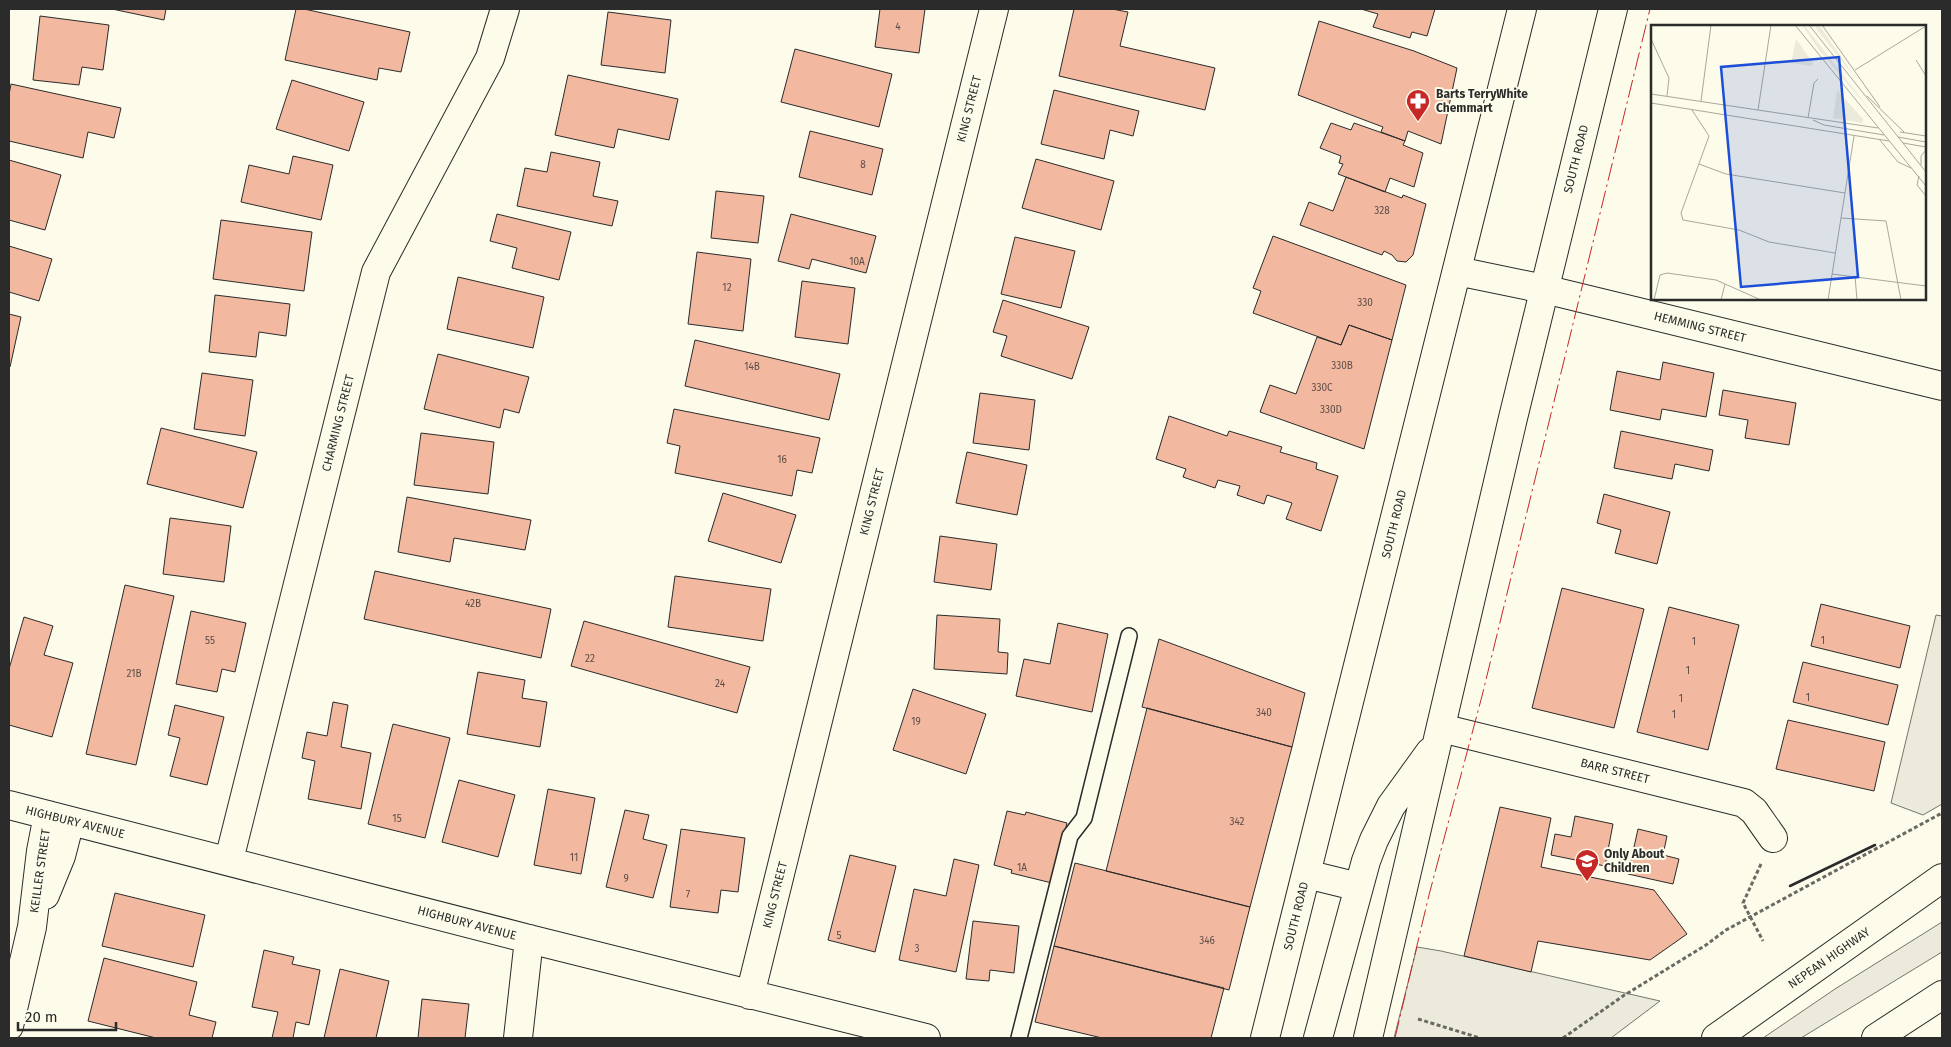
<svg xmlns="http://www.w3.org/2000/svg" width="1951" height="1047" font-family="'Fira Sans',sans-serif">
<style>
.green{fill:#ecebdb;stroke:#74746e}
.building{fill:#f2b8a0;stroke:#2b2b2b}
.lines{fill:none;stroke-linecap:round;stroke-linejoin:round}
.lane-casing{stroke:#2b2b2b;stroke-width:18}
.street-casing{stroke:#2b2b2b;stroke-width:30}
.primary-casing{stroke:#2b2b2b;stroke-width:30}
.highway-casing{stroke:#2b2b2b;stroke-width:30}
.path{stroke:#6a6964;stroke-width:3;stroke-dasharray:4 2.5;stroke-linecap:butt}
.lane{stroke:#fdfbea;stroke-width:15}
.street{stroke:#fdfbea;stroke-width:28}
.primary{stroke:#fdfbea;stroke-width:28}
.highway{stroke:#fdfbea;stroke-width:28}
.wall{stroke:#2b2b2b;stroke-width:2.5}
.power{stroke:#c62828;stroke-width:1;stroke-dasharray:18 4 2.5 4;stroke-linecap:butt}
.labels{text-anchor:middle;stroke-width:4;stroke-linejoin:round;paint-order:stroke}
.number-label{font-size:10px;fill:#5d4e48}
.poi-label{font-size:12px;font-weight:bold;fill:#2b2b2b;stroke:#fdfbea;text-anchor:start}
.street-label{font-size:12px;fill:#2b2b2b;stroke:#fdfbea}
.inset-road{fill:none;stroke:#a9a89e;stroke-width:1}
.view{fill:#1d4ed8;fill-opacity:0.15;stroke:#1d4ed8;stroke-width:2.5}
.inset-edge{fill:none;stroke:#2b2b2b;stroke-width:2.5}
</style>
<rect width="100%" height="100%" fill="#fdfbea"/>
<path class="green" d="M1936,615L1942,616V804L1923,815L1891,803Z
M1942,922V952L1801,1038H1763L1835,989Z
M1417,947L1441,951L1660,1001L1611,1038H1394Z"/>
<path class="building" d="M112,9H166L164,20Z
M296,9H304L410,32L401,72L379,68L377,80L285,60Z
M880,9H925L919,53L875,47Z
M1074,9H1112L1128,12L1120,46L1215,68L1205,110L1059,76Z
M1361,9H1435L1427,36L1412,32L1410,38L1373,27L1378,14Z
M608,12L671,20L665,73L601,65Z
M40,16L109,25L103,70L82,67L79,85L33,80Z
M1319,21L1414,51L1457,68L1441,144L1408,131L1405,141L1381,132L1383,127L1298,95Z
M795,49L892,74L879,127L781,102Z
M568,75L678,99L669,140L618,129L614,148L555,135Z
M292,80L364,102L349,151L276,129Z
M11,84L121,108L114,138L88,132L83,158L9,141V95Z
M1054,90L1139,111L1133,136L1110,130L1104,159L1041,144Z
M1331,123L1351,130L1354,123L1405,141L1403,145L1423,153L1414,187L1390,178L1385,192L1338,174L1343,164L1339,163L1341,156L1320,148Z
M810,131L883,149L872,195L799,177Z
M551,152L600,162L593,196L618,201L612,226L517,206L525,168L547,172Z
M293,156L333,165L321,220L241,202L249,165L289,174Z
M1036,159L1114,181L1101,230L1022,208Z
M9,160L61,175L45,230L9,220Z
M1346,177L1402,198L1403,195L1426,204L1413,255L1406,262L1397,261L1392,255L1384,251L1382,255L1300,225L1309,202L1333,211Z
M716,191L764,196L758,243L711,238Z
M497,214L571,232L559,280L512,268L517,248L490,241Z
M791,214L876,236L866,273L812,259L809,269L778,261Z
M221,220L312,232L304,291L213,279Z
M1273,236L1406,285L1392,340L1349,325L1341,345L1253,313L1261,291L1253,288Z
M1015,237L1075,251L1061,308L1001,294Z
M9,246L52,259L39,301L9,292Z
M697,252L751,259L743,331L688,324Z
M458,277L544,297L533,348L447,329Z
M802,281L855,288L848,344L795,337Z
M215,295L290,304L286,336L259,332L256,357L209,352Z
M1003,300L1089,327L1072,379L1001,356L1007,336L993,332Z
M9,314L21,317L10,367L9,366Z
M1349,325L1392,340L1364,449L1260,412L1270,385L1296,394L1317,337L1341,345Z
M695,340L840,374L829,420L685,386Z
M438,354L529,377L519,413L504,409L500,428L424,409Z
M1663,362L1714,373L1706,417L1662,409L1660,420L1610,410L1617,371L1660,380Z
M202,373L253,380L245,436L194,429Z
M1723,390L1796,403L1789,445L1745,438L1748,420L1719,415Z
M980,393L1035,400L1029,450L973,443Z
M674,409L820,438L812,473L797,470L792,496L675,473L680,446L667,443Z
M1169,416L1227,436L1229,431L1282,447L1280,452L1317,463L1316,469L1338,476L1321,531L1286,519L1292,503L1267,495L1264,504L1237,495L1240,486L1218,480L1215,488L1183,477L1186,469L1156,459Z
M161,428L257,452L243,508L147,484Z
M1621,431L1713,450L1709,471L1675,464L1672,479L1614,468Z
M421,433L494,442L488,494L414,485Z
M967,452L1027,465L1017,515L956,503Z
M723,493L796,515L781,563L708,541Z
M1604,494L1670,512L1657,564L1615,553L1621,530L1597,523Z
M407,497L531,520L525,550L454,538L450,562L398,552Z
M170,518L231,526L224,582L163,574Z
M940,536L997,544L991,590L934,582Z
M375,571L551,609L541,658L364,619Z
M675,576L771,589L763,641L668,627Z
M125,585L174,596L136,765L86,754Z
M1562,588L1644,609L1614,728L1532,708Z
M1821,604L1910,626L1900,668L1811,646Z
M1669,607L1739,625L1708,750L1637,732Z
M191,611L246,623L235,672L222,669L217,692L176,684Z
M937,615L1000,619L998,652L1008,653L1007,674L934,669Z
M24,617L53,626L44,655L73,663L52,737L9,725V669Z
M584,621L750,667L737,713L571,666Z
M1058,623L1108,634L1092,712L1016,696L1024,659L1050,664Z
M1159,639L1305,693L1292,747L1142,707Z
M1803,662L1898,685L1888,725L1793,702Z
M478,672L525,680L522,698L547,702L540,747L467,734Z
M913,689L986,714L966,774L893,750Z
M333,702L348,705L341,747L371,753L361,809L308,799L315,761L302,758L307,732L327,736Z
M175,705L224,717L207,785L170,776L180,738L168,735Z
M1147,708L1292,747L1250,907L1106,871Z
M1788,720L1885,742L1874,791L1776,769Z
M393,724L450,738L425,838L368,824Z
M459,780L515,795L498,857L442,842Z
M548,789L595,798L581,874L534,865Z
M1500,807L1551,818L1541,867L1654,890L1687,934L1650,960L1538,941L1531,972L1464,956Z
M625,810L649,815L643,839L667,845L653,898L606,887Z
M1007,811L1025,815L1026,812L1067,823L1052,883L1011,873L1012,870L994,865Z
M1575,816L1613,824L1605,866L1551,855L1555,834L1571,837Z
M681,829L745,838L738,892L721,890L718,913L670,907Z
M1638,829L1667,836L1663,855L1679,859L1673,884L1628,874Z
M850,855L896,866L875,952L828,940Z
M954,859L979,865L956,972L899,960L914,889L946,896Z
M1075,863L1250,907L1229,990L1054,946Z
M115,893L205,915L193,967L102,946Z
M973,921L1019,926L1014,973L990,970L989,981L966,979Z
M1054,946L1224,988L1211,1038H1102L1035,1022Z
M264,950L294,957L292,964L320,970L309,1025L296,1022L293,1038H272L278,1012L252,1007Z
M104,958L197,982L189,1015L216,1022L212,1038H156L88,1021Z
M340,969L389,981L376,1038H324Z
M422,999L469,1004L465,1038H418Z"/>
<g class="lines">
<g class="lane-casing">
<path id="lane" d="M1019,1038L1070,836L1084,818L1129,636"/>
</g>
<g class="street-casing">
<path id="street" d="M1544,289L1942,386
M1441,728L1744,803L1754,811L1773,838
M9,805L529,939L926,1038
M229,860L376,272L490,58L505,9
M45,895L61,856L70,821
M750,995L994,9
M9,1026L32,927L41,851L48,815
M518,1038L529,939"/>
</g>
<g class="primary-casing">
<path id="primary" d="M1457,271L1544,289
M1306,874L1359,887
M1265,1038L1522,9
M1318,1038L1366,861L1374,840L1391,806L1430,752
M1368,1038L1513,418L1613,9"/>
</g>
<g class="highway-casing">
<path id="highway" d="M1716,1038L1942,878
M1876,1038L1942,995"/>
</g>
<path class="path" d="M1761,864L1743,903L1763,941
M1418,1019L1480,1038
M1563,1038L1623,996L1706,945L1726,930L1942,813"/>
<use href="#lane" class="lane"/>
<use href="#street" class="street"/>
<use href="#primary" class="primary"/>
<use href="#highway" class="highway"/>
<path class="wall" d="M1790,886L1875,845"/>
<path class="power" d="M1395,1038L1429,895L1482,696L1650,9"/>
</g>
<defs>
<g id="pharmacy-pin" transform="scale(1.25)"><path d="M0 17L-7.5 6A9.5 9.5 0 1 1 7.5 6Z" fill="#c62828" stroke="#fdfbea"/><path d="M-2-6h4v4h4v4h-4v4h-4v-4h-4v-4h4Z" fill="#fff"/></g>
<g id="school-pin" transform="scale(1.25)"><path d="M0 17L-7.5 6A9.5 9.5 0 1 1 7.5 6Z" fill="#c62828" stroke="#fdfbea"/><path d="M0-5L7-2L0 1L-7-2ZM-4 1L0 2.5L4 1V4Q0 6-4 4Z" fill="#fff"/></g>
</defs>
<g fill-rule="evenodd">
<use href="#pharmacy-pin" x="1418" y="101"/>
<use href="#school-pin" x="1587" y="861"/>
</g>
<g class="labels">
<g class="number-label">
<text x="898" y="30">4</text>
<text x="863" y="168">8</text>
<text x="1382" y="214">328</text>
<text x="857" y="265">10A</text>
<text x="727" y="291">12</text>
<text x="1365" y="306">330</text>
<text x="1342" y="369">330B</text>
<text x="752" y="370">14B</text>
<text x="1322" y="391">330C</text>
<text x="1331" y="413">330D</text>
<text x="782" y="463">16</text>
<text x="473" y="607">42B</text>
<text x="210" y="644">55</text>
<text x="1823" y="644">1</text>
<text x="1694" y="645">1</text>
<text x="590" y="662">22</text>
<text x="1688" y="674">1</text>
<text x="134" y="677">21B</text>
<text x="720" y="687">24</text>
<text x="1808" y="701">1</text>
<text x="1681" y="702">1</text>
<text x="1264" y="716">340</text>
<text x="1674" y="718">1</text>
<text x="916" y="725">19</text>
<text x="397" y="822">15</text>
<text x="1237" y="825">342</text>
<text x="574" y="861">11</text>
<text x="1022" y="871">1A</text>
<text x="626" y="882">9</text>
<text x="688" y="898">7</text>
<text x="839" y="939">5</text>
<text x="1207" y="944">346</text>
<text x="917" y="952">3</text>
</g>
<g class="poi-label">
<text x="1436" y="98">Barts TerryWhite<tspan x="1436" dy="14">Chemmart</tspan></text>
<text x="1604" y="858">Only About<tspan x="1604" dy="14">Children</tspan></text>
</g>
<g class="street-label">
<text transform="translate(969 109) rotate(-76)" y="4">KING STREET</text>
<text transform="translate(1576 159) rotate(-76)" y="4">SOUTH ROAD</text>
<text transform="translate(1700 327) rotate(14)" y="4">HEMMING STREET</text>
<text transform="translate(338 423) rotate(-76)" y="4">CHARMING STREET</text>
<text transform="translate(872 502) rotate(-76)" y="4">KING STREET</text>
<text transform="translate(1394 524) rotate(-76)" y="4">SOUTH ROAD</text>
<text transform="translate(1615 771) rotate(14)" y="4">BARR STREET</text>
<text transform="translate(75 822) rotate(14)" y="4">HIGHBURY AVENUE</text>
<text transform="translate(40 871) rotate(-82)" y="4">KEILLER STREET</text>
<text transform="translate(775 895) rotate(-76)" y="4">KING STREET</text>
<text transform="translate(1296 916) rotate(-76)" y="4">SOUTH ROAD</text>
<text transform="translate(467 923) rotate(15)" y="4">HIGHBURY AVENUE</text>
<text transform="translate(1829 958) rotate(-35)" y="4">NEPEAN HIGHWAY</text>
</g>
</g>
<g transform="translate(1651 25)">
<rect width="275" height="275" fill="#fdfbea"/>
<path d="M151,0H153L227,95L169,26ZM164,0H168L206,55L167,6ZM145,14L162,38L161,41L140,38ZM186,65L212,94L211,98L182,93Z" fill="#ecebdb"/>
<path class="inset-road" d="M144,0L275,161M158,0L275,147M171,0L229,82M0,14L18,53L16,71M265,35L275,51M204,45L275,1M0,69L227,103M216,71L253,107M50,76L60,0M0,78L238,116M41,85L58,111L30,188L32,195L88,205L118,217L184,228M107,85L120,0M157,93L163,58L167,54M162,95L173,100L233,110M249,107L275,111M247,112L275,117M228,114L247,137L260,143M252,118L275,122M48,139L75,149L194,168M270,140V131L275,125M268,151L266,160L275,171M190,193L235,196L250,275M181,249L275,261M204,251L206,275M3,275L9,250L16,248L65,255L110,275M70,275L74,259M177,275L203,111"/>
<path class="view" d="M188,32L207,252L90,262L70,42Z"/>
<rect width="275" height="275" class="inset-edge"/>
</g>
<rect width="1951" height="1047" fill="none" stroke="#2b2b2b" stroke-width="20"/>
<path d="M18 1022v8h98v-8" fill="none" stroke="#2b2b2b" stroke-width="2.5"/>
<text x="25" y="1022" font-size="15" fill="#2b2b2b" stroke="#fdfbea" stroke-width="4" paint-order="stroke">20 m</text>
</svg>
